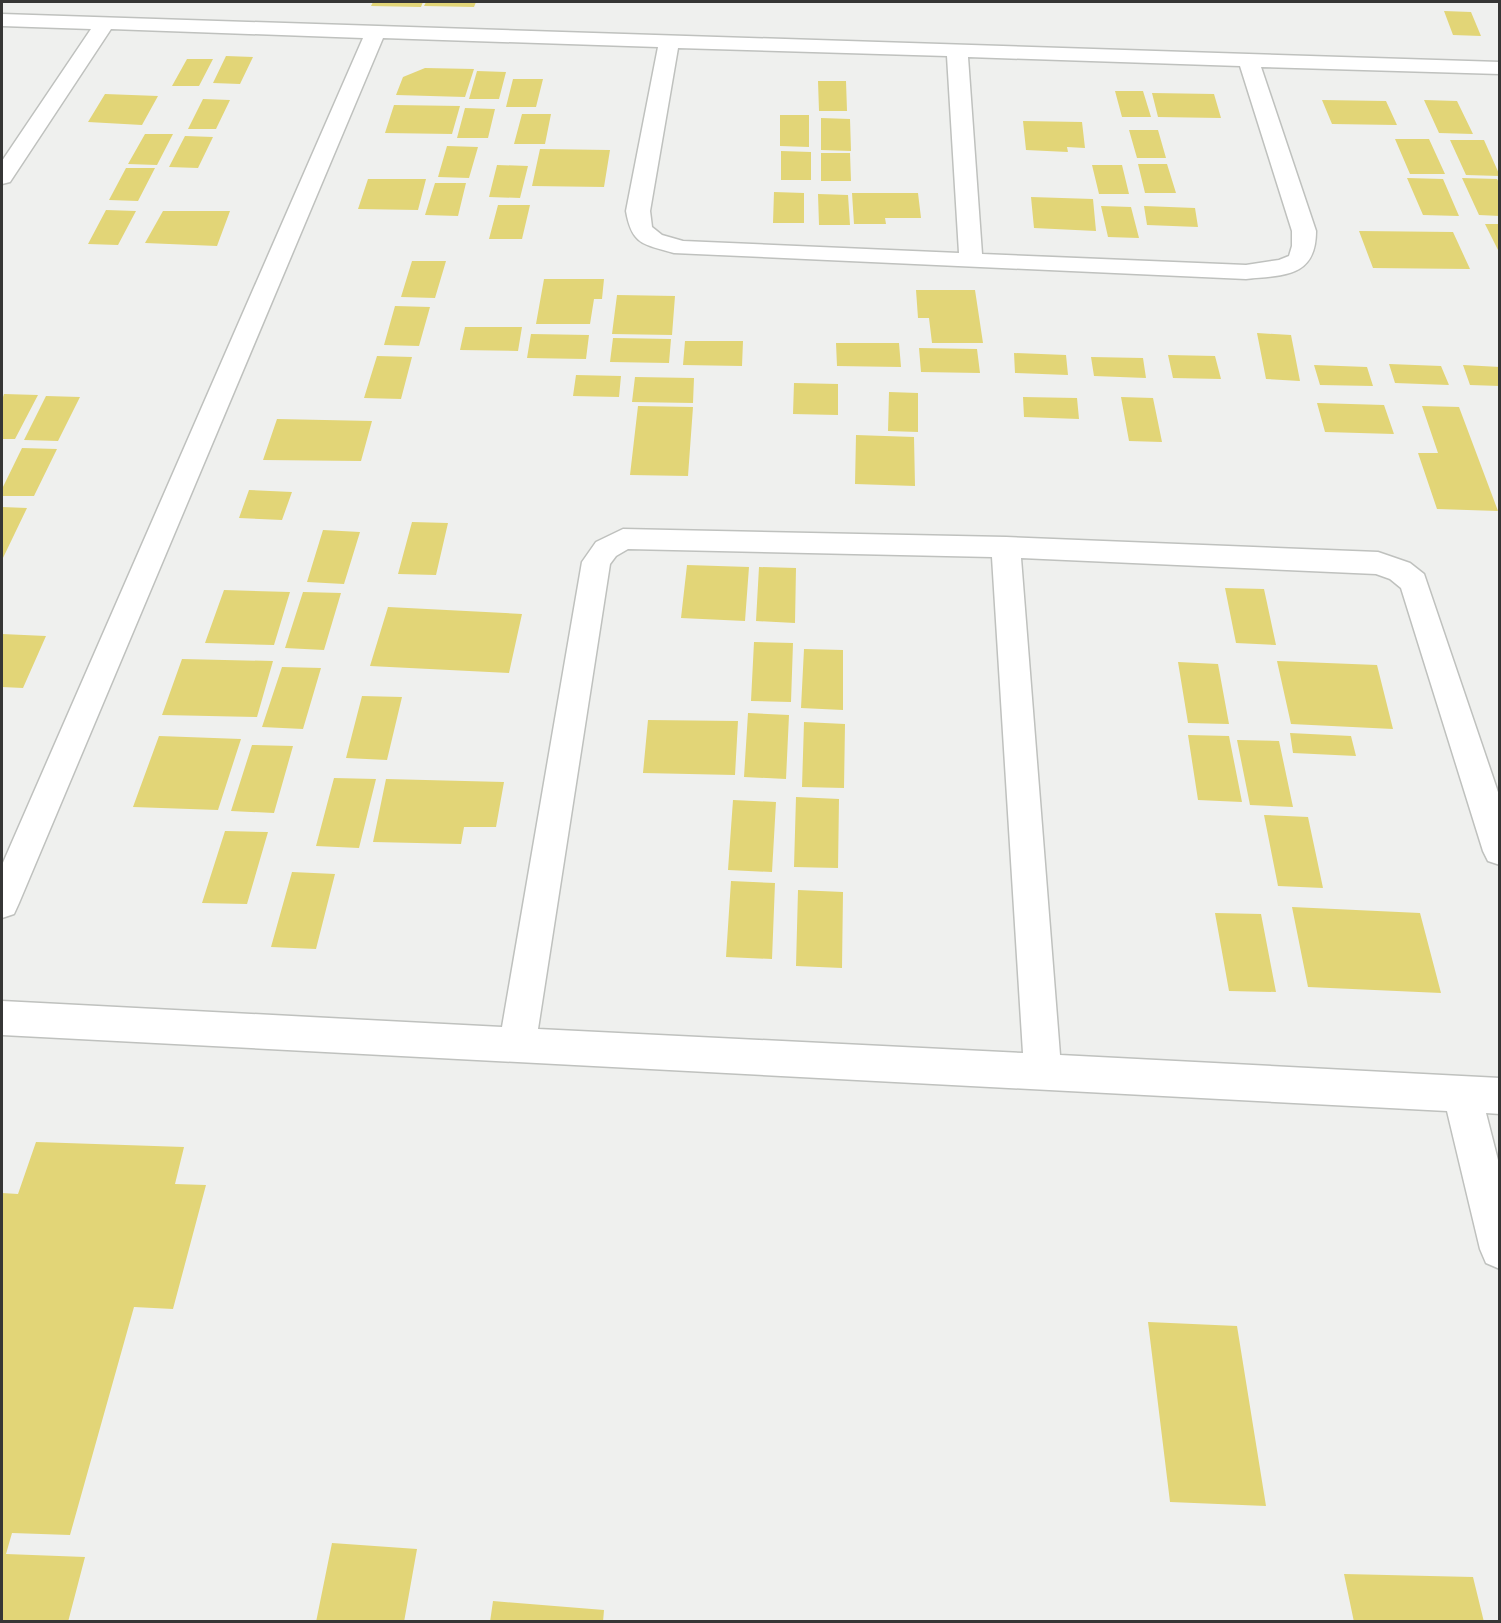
<svg xmlns="http://www.w3.org/2000/svg" width="1501" height="1623" font-family="Figtree,sans-serif">
<style>
.building{fill:#e2d577}
.lines{fill:none;stroke-linecap:round;stroke-linejoin:round}
.minor-casing{stroke:#bfc1be;stroke-width:3}
.minor{fill:#fff;fill-rule:evenodd}
</style>
<rect width="100%" height="100%" fill="#eff0ee"/>
<path class="building" d="M373,2H423L421,7L371,6Z
M426,2H476L474,7L424,6Z
M1444,11L1471,12L1481,36L1453,35Z
M226,56L253,57L240,84L213,83Z
M187,59H213L199,86H172Z
M425,68L474,69L465,97L396,95L403,77Z
M477,71L506,72L499,99H469Z
M513,79H543L536,107H506Z
M818,81H846L847,111H819Z
M1115,91H1143L1151,117H1122Z
M1152,93L1214,94L1221,118L1158,117Z
M105,94L158,96L142,125L88,122Z
M203,99L230,100L216,129H188Z
M1322,100L1386,101L1397,125L1332,124Z
M1424,100L1457,101L1473,134L1439,133Z
M394,105L460,106L452,134L385,133Z
M465,108L495,109L488,138H457Z
M522,114H551L545,144H514Z
M780,115H809V147L780,146Z
M821,118L850,119L851,151L821,150Z
M1023,121L1082,122L1085,148L1067,147L1068,152L1026,150Z
M1129,130H1158L1166,158H1137Z
M145,134H173L157,165L128,164Z
M185,136L213,137L198,168L169,167Z
M1395,139H1429L1445,174H1410Z
M1450,140H1484L1500,176L1466,175Z
M447,146L478,147L469,178L438,177Z
M540,149L610,150L604,187L532,186Z
M781,151L811,152V180H781Z
M821,153H850L851,181H821Z
M1138,164H1167L1176,193H1145Z
M497,165L528,166L520,198L489,197Z
M1092,165H1122L1129,194H1099Z
M126,168H155L138,201L109,200Z
M1407,178L1443,179L1459,216L1423,215Z
M1462,178L1497,179L1500,184V216L1479,215Z
M368,179H426L418,210L358,209Z
M435,183H466L458,216L425,215Z
M774,192L804,193V223H773Z
M852,193H918L921,218H885L886,224H854Z
M818,194L848,195L850,225H819Z
M1031,197L1093,199L1096,231L1034,228Z
M498,205H530L522,239H489Z
M1101,206L1131,207L1139,238L1108,237Z
M1144,206L1195,208L1198,227L1147,225Z
M106,210L136,211L118,245L88,244Z
M163,211H230L217,246L145,243Z
M1485,224H1500V254Z
M1359,231L1453,232L1470,269L1373,268Z
M412,261H446L435,298L401,297Z
M544,279H604L602,299H594L590,324H536Z
M916,290H975L983,343H932L929,318H918Z
M617,295L675,296L672,335L612,334Z
M395,306L430,307L419,346L384,345Z
M465,327H522L518,351L460,350Z
M1257,333L1291,335L1300,381L1266,379Z
M531,334L589,335L586,359L527,358Z
M613,338L671,339L669,363L610,362Z
M685,341H743L742,366L683,365Z
M836,343H899L901,367L837,366Z
M919,348L977,349L980,373L921,372Z
M1014,353L1066,355L1068,375L1015,373Z
M1168,355L1215,356L1221,379L1173,378Z
M377,356L412,357L401,399L364,398Z
M1091,357L1143,358L1146,378L1094,376Z
M1389,364L1441,366L1449,385L1395,383Z
M1314,365L1367,367L1373,386L1320,385Z
M1463,365L1500,367V386L1470,385Z
M576,375L621,376L619,397L573,396Z
M635,377L694,378L693,403L632,402Z
M794,383L838,384V415L793,414Z
M889,392L918,393V432L888,431Z
M4,394L38,395L15,439H2V400Z
M46,396L80,397L58,441L24,440Z
M1023,397L1077,398L1079,419L1024,417Z
M1121,397L1153,398L1162,442L1129,441Z
M1317,403L1384,405L1394,434L1325,432Z
M638,406L693,407L688,476L630,475Z
M1422,406L1459,407L1498,511L1437,509L1418,453H1438Z
M277,419L372,421L361,461L263,460Z
M856,435L914,437L915,486L855,484Z
M22,448L57,449L34,496H2V489Z
M249,490L292,492L282,520L239,518Z
M2,507L27,508L2,560Z
M412,522L448,523L436,575L398,574Z
M323,530L360,532L344,584L307,582Z
M687,565L749,567L745,621L681,618Z
M759,567L796,568L795,623L756,621Z
M1225,588L1264,589L1276,645L1236,643Z
M224,590L290,592L274,645L205,643Z
M303,592L341,593L324,650L285,648Z
M388,607L522,614L509,673L370,666Z
M2,634L46,636L23,688L2,687Z
M754,642L793,643L791,702L751,701Z
M804,649L843,650V710L801,708Z
M182,659L273,661L257,717L162,715Z
M1277,661L1377,665L1393,729L1291,724Z
M1178,662L1218,664L1229,724L1188,723Z
M282,667L321,668L303,729L262,727Z
M362,696L402,697L387,760L346,758Z
M748,713L789,715L786,779L744,777Z
M648,720L738,721L735,775L643,773Z
M804,722L845,724L844,788L802,787Z
M1290,733L1351,736L1356,756L1293,753Z
M1188,735L1229,736L1242,802L1198,800Z
M159,736L241,739L218,810L133,807Z
M1237,740L1279,741L1293,807L1250,805Z
M252,745L293,746L274,813L231,811Z
M334,778L376,779L359,848L316,846Z
M386,779L504,782L496,827H464L461,844L373,842Z
M796,797L839,799L838,868L794,867Z
M733,800L776,802L772,872L728,870Z
M1264,815L1308,817L1323,888L1278,886Z
M225,831L268,832L247,904L202,903Z
M292,872L335,874L316,949L271,947Z
M731,881L775,883L772,959L726,957Z
M798,890L843,892L842,968L796,966Z
M1292,907L1420,913L1441,993L1308,987Z
M1215,913L1261,914L1276,992L1229,991Z
M36,1142L184,1147L175,1184L206,1185L173,1309L134,1307L70,1535L12,1533L6,1554L85,1557L68,1622H2V1193L18,1194Z
M1148,1322L1237,1326L1266,1506L1170,1502Z
M332,1543L417,1549L404,1622H316Z
M1344,1574L1473,1577L1484,1622H1354Z
M493,1601L604,1610L603,1622H490Z"/>
<g class="lines">
<g class="minor-casing">
<path id="minor" d="M2,14L1500,62V74L1261,67L1316,231C1316,278 1283,275 1246,279L674,253C643,244 632,245 626,211L658,47L383,38L19,903L14,914L2,918V865L363,38L111,29L10,182L2,184V161L91,29L2,26ZM678,48L947,56L959,253L683,241L662,235L652,227L650,211ZM968,57L1240,66L1292,231V246L1289,256L1279,260L1246,265L982,254Z
M623,529L1006,537L1378,552L1410,563L1424,574L1500,798V865L1488,861L1483,851L1401,588L1390,579L1376,574L1021,558L1060,1055L1500,1078V1114L1486,1113L1500,1168V1269L1486,1263L1480,1249L1447,1111L2,1035V1001L502,1027L582,562L596,542ZM628,549L992,557L1023,1053L538,1029L610,564L616,556Z"/>
</g>
<use href="#minor" class="minor"/>
</g>
<rect width="1501" height="1623" fill="none" stroke="#363635" stroke-width="6"/>
</svg>
